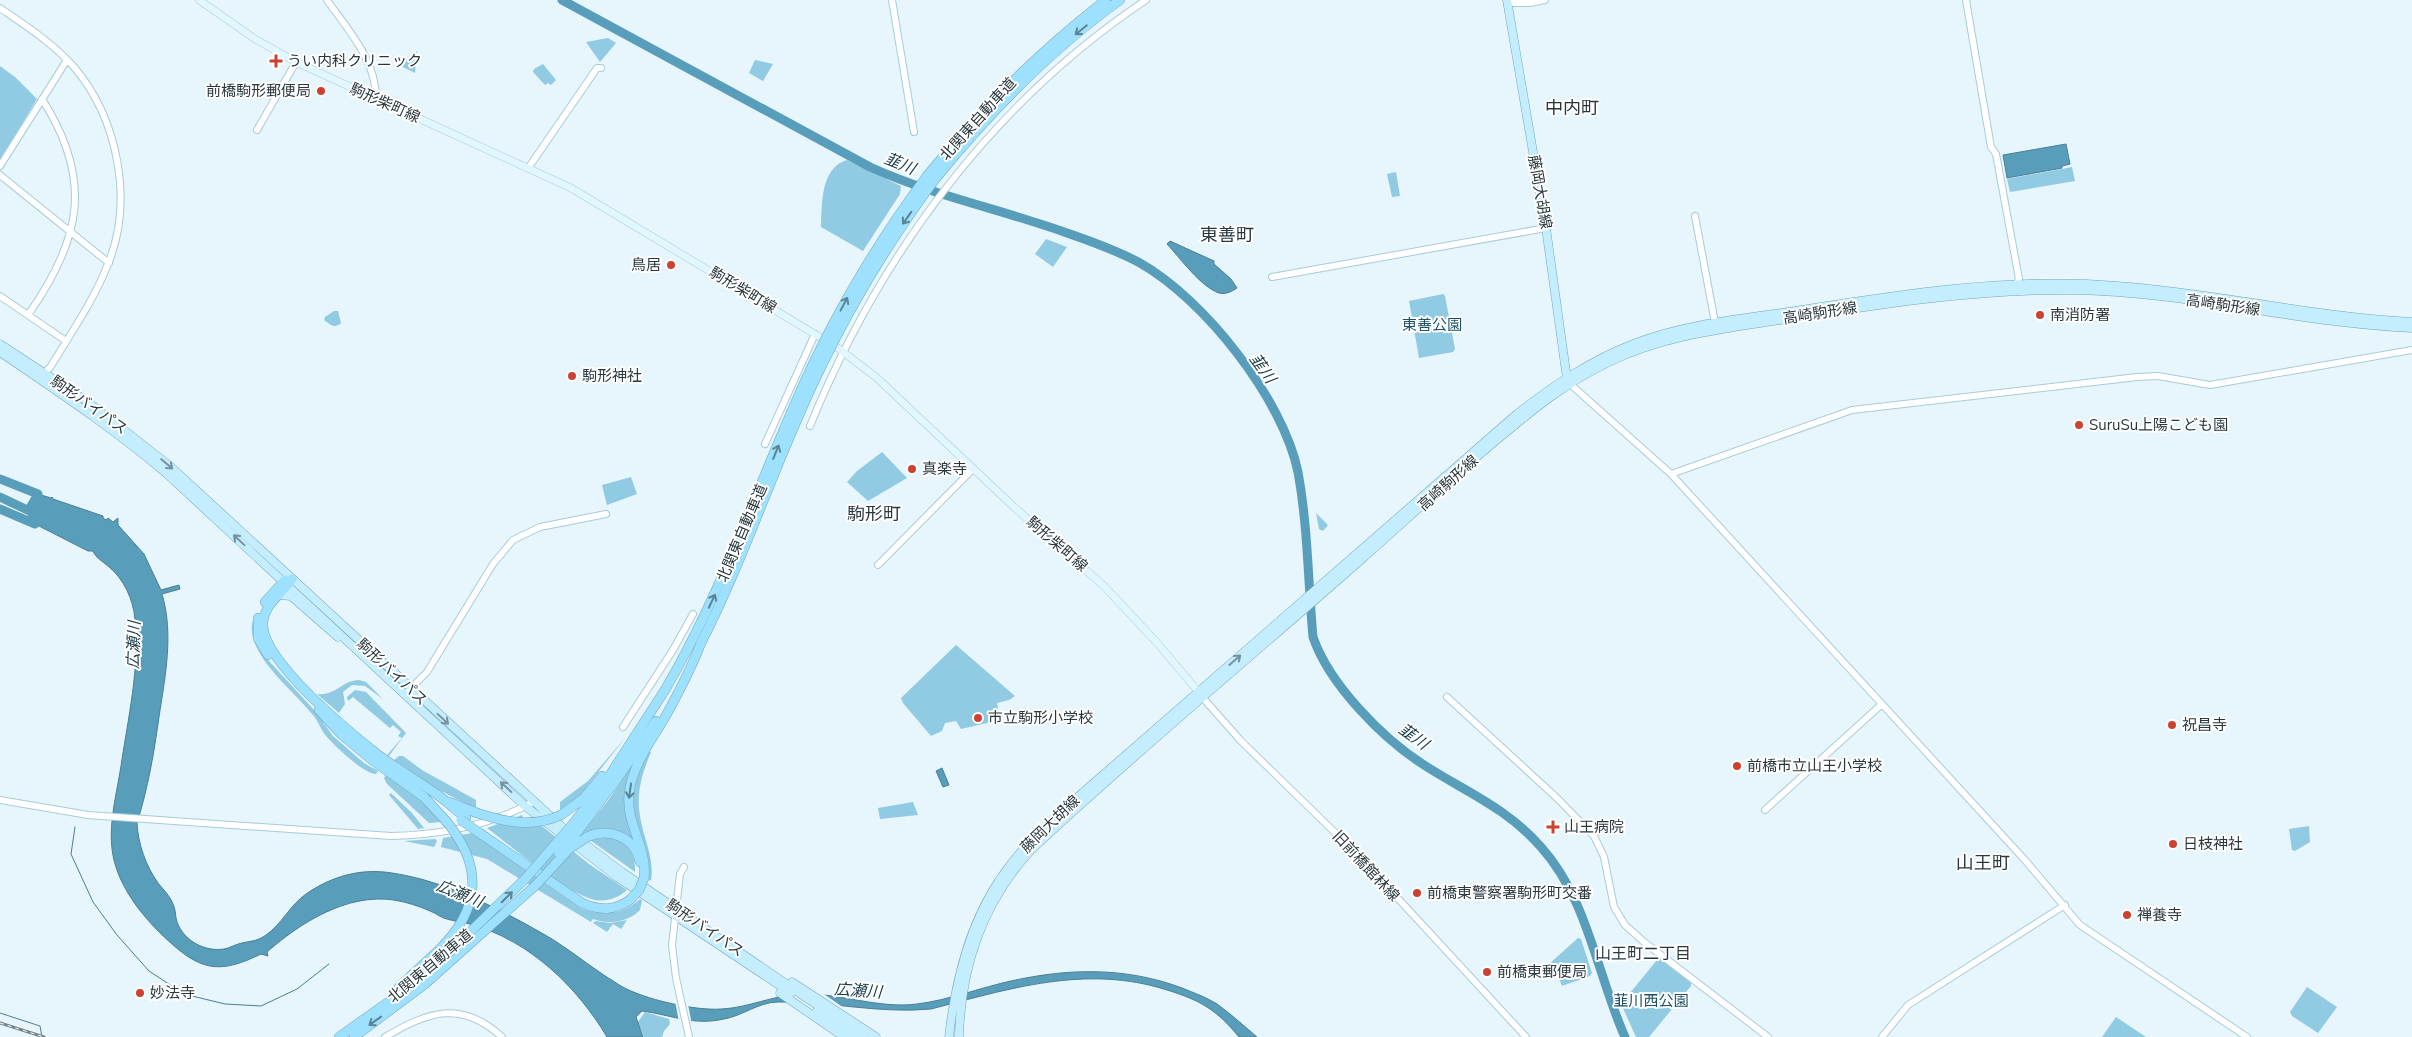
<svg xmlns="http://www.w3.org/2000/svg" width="2412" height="1037" font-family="'Nunito Sans','Noto Sans JP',sans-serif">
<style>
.green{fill:#90cae3}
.water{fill:#589eba;stroke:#4a7f95}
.pier{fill:#e7f5fc}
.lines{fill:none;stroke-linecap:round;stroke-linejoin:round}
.stream{stroke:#4a7f95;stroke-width:1}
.river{stroke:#589eba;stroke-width:9}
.tertiary-casing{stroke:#a8ccdb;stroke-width:8}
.secondary-casing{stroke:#a8ccdb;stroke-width:8}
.primary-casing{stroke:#74a6bb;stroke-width:9}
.motorway-casing{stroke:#74a6bb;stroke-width:10}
.tertiary{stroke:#fff;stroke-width:6}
.secondary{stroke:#e2f6ff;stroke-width:7}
.primary{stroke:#c4edfe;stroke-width:8}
.motorway{stroke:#9de1fe;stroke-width:9}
.rail-casing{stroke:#748389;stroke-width:3}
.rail{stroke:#fff;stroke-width:1;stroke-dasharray:4;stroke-linecap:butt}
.motorway-bridge-casing{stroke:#74a6bb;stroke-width:10;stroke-linecap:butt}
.motorway-bridge{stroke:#9de1fe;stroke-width:9}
.oneway{stroke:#5d8494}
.oneway2{stroke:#76929e}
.poi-dot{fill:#cd4130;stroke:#fff;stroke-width:2}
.labels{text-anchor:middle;stroke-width:4;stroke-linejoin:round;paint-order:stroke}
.poi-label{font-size:15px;fill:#29383e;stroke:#fff;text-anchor:start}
.street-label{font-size:15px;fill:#29383e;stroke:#fff}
.park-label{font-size:15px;fill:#1a5368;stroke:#fff}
.water-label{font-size:16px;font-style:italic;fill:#1a3b48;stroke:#fff}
.neighbourhood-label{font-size:16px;fill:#29383e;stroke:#fff}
.quarter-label{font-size:18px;fill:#29383e;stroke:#fff}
</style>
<rect width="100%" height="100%" fill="#e7f5fc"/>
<path class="green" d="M608,38L616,43L600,62L586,42Z
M417,51L415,73L401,66L400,64Z
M755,60L773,64L763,81L749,73Z
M543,64L556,80L551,85L548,83L545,85L533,72L534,69Z
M0,66L15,77L37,99L0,160Z
M847,160L901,186L900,194L863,251L821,227C822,205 820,168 847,160Z
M2072,167L2075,181L2010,192L2007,179Z
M1396,172L1400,196L1392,197L1387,174Z
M1046,239L1067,247L1053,267L1035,254Z
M1443,294L1445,296L1455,349L1453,352L1419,358L1409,301Z
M334,311H338L341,323C334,329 331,325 324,320L325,317Z
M882,452L907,478L868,501L847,482L857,471Z
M631,477L637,494L607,505L602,485Z
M1316,513L1328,525L1323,531L1319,529Z
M255,617L265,655L269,661L316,712L333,736L364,763L378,771L376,774C364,774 336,747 327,737C321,731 319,722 313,715C295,693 268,672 256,646C252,638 249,625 255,617Z
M956,645L1015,696L1009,700L997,703L1000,720L961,729L956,721L945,723L942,731L931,736L903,703L901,698Z
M359,680L366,682L383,699L365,686L352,685L343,692L345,704L339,713L317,694C337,696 340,681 359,680Z
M355,690L366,692L406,733L389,756L387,755L402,738L398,736L401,732L393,725L390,728L353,697L348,701L347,697Z
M626,737L576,800L560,812V802L588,781Z
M648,751L651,752C642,773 636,794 640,816C643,837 655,859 651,881L648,879C651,855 639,836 634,814C628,793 640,770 648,751Z
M399,756H403L422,770L476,800V809L439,790L394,760Z
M635,761L628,783L637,847L625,836H584L581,834L607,802Z
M386,775L414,794L442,822L429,823L387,784L384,778Z
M391,793L412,813L424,828L418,829L389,795Z
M913,802L918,815L880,819L878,808Z
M522,815L524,820L532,818L589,864L627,890C618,898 607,902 595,900C569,895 511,846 487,828Z
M2309,826L2310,842L2295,851L2292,850L2289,829Z
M472,833L580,908C603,917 622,915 640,899L642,900L640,910C629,922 608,925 593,919L591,922L487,859L441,847L443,838Z
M610,837C627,844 636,852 635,872L590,840Z
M435,839L437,841L434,847L404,841Z
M627,920L621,929L613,924L607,932L593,923L595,921L610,923Z
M1578,938L1581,939L1592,973L1590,976L1562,986L1558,976L1549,967V964Z
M1660,959L1691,983V986L1649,1037H1636L1621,1004L1657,960Z
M2307,987L2337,1007L2318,1033L2292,1016L2290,1012Z
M645,1012L669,1019L670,1024L664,1031L662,1037H644L638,1022Z
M2116,1017L2146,1037H2102Z"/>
<path class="water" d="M2066,144L2070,164L2062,166V168L2007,178L2003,155Z
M1170,241L1214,261V264L1231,279L1237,288C1232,291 1226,295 1219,293C1201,287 1180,258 1167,244Z
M38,494L51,498L52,497L53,499L103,516V518L106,520L108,518L113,522L118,518V525L144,554L161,590L179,585L180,589L162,594C174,634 165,677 159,717C154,753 148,788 137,823C138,844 146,866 158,883C163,889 170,896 173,904C176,910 175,916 177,922C184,941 205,952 224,949C230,948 236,944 242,943C251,941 258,941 266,935C282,924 290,905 306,894C332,876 361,868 392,873C447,881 504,911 552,939C576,954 597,972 621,986C643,999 695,1011 721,1009C748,1008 773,995 802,994C841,993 878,1009 917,1004C949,1000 979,988 1011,981C1069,968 1126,967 1182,988C1194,993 1206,997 1217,1004C1231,1014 1244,1026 1257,1037H1239C1217,1010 1200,1000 1167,990C1086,964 1009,989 931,1009C879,1014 829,1001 778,1002C759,1002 742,1016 724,1019C693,1026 672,1015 642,1011L636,1017L643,1037H607C578,988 530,941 473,925C465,922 456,922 447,919C441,918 436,913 430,911C419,906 406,902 394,900C347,893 300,923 267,952L268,956L261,954C224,972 204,973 172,944C149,924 125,896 116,867C105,835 116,798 121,766C128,718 140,668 135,619C133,599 124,579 108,566C103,562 95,557 93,551H88L35,524L30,508Z
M942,768L949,785L943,787L936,771Z"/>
<path class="pier" d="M804,991L821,992L844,1008L790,1005L775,994Z
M675,1001L688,1004L692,1025L679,1022Z"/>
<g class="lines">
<path class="stream" d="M75,827L71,854L93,902L117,935L149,971L184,994L225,1004L261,1006L297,989L329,964
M0,1013L40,1026L42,1037"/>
<path class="river" d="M562,0L870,167C934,196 1004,210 1070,234C1093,242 1118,251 1140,263C1204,299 1283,399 1298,472C1308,527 1308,582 1313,637C1329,684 1382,738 1424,765C1466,792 1507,808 1541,847C1588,899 1597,975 1625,1037
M0,479L38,494L30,508L35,524
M0,497L40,516
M0,509L35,524"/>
<g class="tertiary-casing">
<path id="tertiary" d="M327,0C348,30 376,60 376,98
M892,0L914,132
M1966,0L1991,147L1996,154L2019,279L2016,284L2017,289
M1507,3H1530L1545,0
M0,8C26,26 53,43 74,67C118,119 134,201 108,264C94,300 71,333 51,366L42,376
M257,130L296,62
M0,166L67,60
M529,167L597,68H601
M0,175L109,263
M1695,216L1716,328
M1272,277L1546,228
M0,296L66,341
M28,315C81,240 94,180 42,99
M1569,383L1671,474L2024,859L2080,925L2247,1037
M810,426C879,256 992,103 1146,0
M765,444L815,334
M1671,474L1852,410L2137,377L2158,376L2210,385L2412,350
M878,565L973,469
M405,694L427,672L493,564L513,540L540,527L606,514
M1447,697L1557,798L1594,836L1604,857L1614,907L1625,925L1644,942L1768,1037
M1203,698L1241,741L1356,853L1526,1037
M623,727L673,650L693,614
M0,800L88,815L391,836C440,835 489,826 533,802
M1765,810L1882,704
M684,867L680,874L672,945L676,978L689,1037
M385,1037C428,1012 461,999 502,1037
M1882,1037L1908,1005L2065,905"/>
</g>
<g class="secondary-casing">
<path id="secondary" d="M199,0L255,39L296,62L571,188L838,348L877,378L1014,507L1105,587L1159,645L1201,695"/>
</g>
<g class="primary-casing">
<path id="primary" d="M1507,0L1546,228L1567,379
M0,344L88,402L171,467L561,826L622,872L864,1037
M0,352C57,391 113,428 166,473L525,806L617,877L791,993
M278,595L291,596L338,637
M792,982L876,1037
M780,993L844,1037
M817,1011L854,1037
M949,1037C956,975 972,913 1011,864C1026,844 1046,827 1064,809L1517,414C1554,385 1591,360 1636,343C1686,324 1741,319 1795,311C1902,294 2009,277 2117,286C2216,293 2313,317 2412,322
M959,1037C961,967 983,902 1031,850C1139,749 1253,655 1363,558C1407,519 1449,480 1493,443C1530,412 1566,382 1609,362C1667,334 1730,328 1793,318C1887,303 1979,289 2075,290C2188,292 2299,323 2412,328"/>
</g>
<g class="motorway-casing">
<path id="motorway" d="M927,176C980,110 1039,52 1106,0
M936,178C990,112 1050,50 1120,0
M292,579C281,594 262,606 263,626C265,663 348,731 377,754C398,770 422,783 443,799C451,805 458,812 466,818
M265,602L285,580
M258,618V638L268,655
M319,710L342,735L372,760L424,797L446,821
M449,802L477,813
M561,815L583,799L602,776
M572,825L606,781L665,690
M578,831L622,772L656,721
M481,834L582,903C600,911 615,911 631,899
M587,837C609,827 635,837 640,862
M644,878C648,848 626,825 629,795C631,768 650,742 664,719C678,694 691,669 701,643
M399,987L438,951
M339,1037L394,998L446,955
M354,1037L425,984L500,917"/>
</g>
<use href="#tertiary" class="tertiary"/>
<use href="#secondary" class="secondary"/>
<use href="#primary" class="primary"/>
<use href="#motorway" class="motorway"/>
<g class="rail-casing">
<path id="rail" d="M0,1023L44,1037"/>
</g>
<use href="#rail" class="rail"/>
<g class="motorway-bridge-casing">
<path id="motorway-bridge" d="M701,643C747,553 777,456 822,365C854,299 892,237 936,178
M665,690C726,586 762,472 813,364C845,297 883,235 927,176
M477,813C505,822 533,828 561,815
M461,820L481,834
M559,853L578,831
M631,899L639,890L644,878
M500,917L536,885L569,849L587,837
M438,951C480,910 485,868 446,821
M446,955L526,878L572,825"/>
</g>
<use href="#motorway-bridge" class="motorway-bridge"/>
</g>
<defs><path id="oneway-shaft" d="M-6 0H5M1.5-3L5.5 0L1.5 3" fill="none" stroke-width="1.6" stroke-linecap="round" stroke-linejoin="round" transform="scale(1.25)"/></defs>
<g class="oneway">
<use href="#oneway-shaft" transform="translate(1081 30) rotate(141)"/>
<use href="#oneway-shaft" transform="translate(907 218) rotate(125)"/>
<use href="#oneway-shaft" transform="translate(844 304) rotate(-62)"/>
<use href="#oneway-shaft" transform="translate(776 452) rotate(-68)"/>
<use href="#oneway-shaft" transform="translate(712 601) rotate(-65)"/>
<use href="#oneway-shaft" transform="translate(630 791) rotate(98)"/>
<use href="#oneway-shaft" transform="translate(507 897) rotate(-45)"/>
<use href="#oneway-shaft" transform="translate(375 1021) rotate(144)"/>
</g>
<g class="oneway2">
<use href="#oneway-shaft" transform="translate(167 464) rotate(40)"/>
<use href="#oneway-shaft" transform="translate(239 540) rotate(-137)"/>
<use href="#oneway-shaft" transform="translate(1235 660) rotate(-41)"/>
<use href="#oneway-shaft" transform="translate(443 719) rotate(43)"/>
<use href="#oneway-shaft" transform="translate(506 787) rotate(-137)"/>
</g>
<g class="poi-dot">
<path d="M273.5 53.5h5v5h5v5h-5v5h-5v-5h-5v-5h5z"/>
<circle cx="321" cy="91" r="5"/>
<circle cx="671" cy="265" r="5"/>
<circle cx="2040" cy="315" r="5"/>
<circle cx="572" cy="376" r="5"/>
<circle cx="2079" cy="425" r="5"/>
<circle cx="912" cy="469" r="5"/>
<circle cx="978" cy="718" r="5"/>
<circle cx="2172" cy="725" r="5"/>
<circle cx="1737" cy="766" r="5"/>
<path d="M1550.5 819.5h5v5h5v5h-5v5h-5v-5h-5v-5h5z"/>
<circle cx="2173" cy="844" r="5"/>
<circle cx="1417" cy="893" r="5"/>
<circle cx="2127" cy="915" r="5"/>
<circle cx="1487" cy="972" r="5"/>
<circle cx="140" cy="993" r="5"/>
</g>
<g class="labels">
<g class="poi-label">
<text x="287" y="66">うい内科クリニック</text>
<text x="311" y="96" text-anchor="end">前橋駒形郵便局</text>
<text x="661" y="270" text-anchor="end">鳥居</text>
<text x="2050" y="320">南消防署</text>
<text x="582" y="381">駒形神社</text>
<text x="2089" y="430">SuruSu上陽こども園</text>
<text x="922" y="474">真楽寺</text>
<text x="988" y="723">市立駒形小学校</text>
<text x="2182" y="730">祝昌寺</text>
<text x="1747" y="771">前橋市立山王小学校</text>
<text x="1564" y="832">山王病院</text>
<text x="2183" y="849">日枝神社</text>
<text x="1427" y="898">前橋東警察署駒形町交番</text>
<text x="2137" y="920">禅養寺</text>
<text x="1497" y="977">前橋東郵便局</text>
<text x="150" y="998">妙法寺</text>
</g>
<g class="street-label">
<text transform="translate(385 103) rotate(24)" y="5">駒形柴町線</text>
<text transform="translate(978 119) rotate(-48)" y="5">北関東自動車道</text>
<text transform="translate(1540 192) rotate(80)" y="5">藤岡大胡線</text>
<text transform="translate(743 290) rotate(31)" y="5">駒形柴町線</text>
<text transform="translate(2223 305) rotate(8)" y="5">高崎駒形線</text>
<text transform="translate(1820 313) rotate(-9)" y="5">高崎駒形線</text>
<text transform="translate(89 405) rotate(35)" y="5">駒形バイパス</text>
<text transform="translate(1448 483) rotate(-42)" y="5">高崎駒形線</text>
<text transform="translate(742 533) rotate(-67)" y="5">北関東自動車道</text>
<text transform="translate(1057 544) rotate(41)" y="5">駒形柴町線</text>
<text transform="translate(392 672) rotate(43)" y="5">駒形バイパス</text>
<text transform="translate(1050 824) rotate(-44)" y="5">藤岡大胡線</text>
<text transform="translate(1366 866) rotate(47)" y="5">旧前橋館林線</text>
<text transform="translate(705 928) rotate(34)" y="5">駒形バイパス</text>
<text transform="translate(430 966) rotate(-40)" y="5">北関東自動車道</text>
</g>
<g class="park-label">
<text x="1432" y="330">東善公園</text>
<text x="1651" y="1006">韮川西公園</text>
</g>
<g class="water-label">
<text transform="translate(900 163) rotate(22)" y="6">韮川</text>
<text transform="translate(1263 368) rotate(54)" y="6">韮川</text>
<text transform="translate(133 645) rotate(-88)" y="6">広瀬川</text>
<text transform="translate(1414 736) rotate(36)" y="6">韮川</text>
<text transform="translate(460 893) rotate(22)" y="6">広瀬川</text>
<text transform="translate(858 990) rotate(4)" y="6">広瀬川</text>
</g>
<g class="neighbourhood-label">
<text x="1643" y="959">山王町二丁目</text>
</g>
<g class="quarter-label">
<text x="1572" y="114">中内町</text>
<text x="1227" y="241">東善町</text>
<text x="874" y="520">駒形町</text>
<text x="1983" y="869">山王町</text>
</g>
</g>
</svg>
